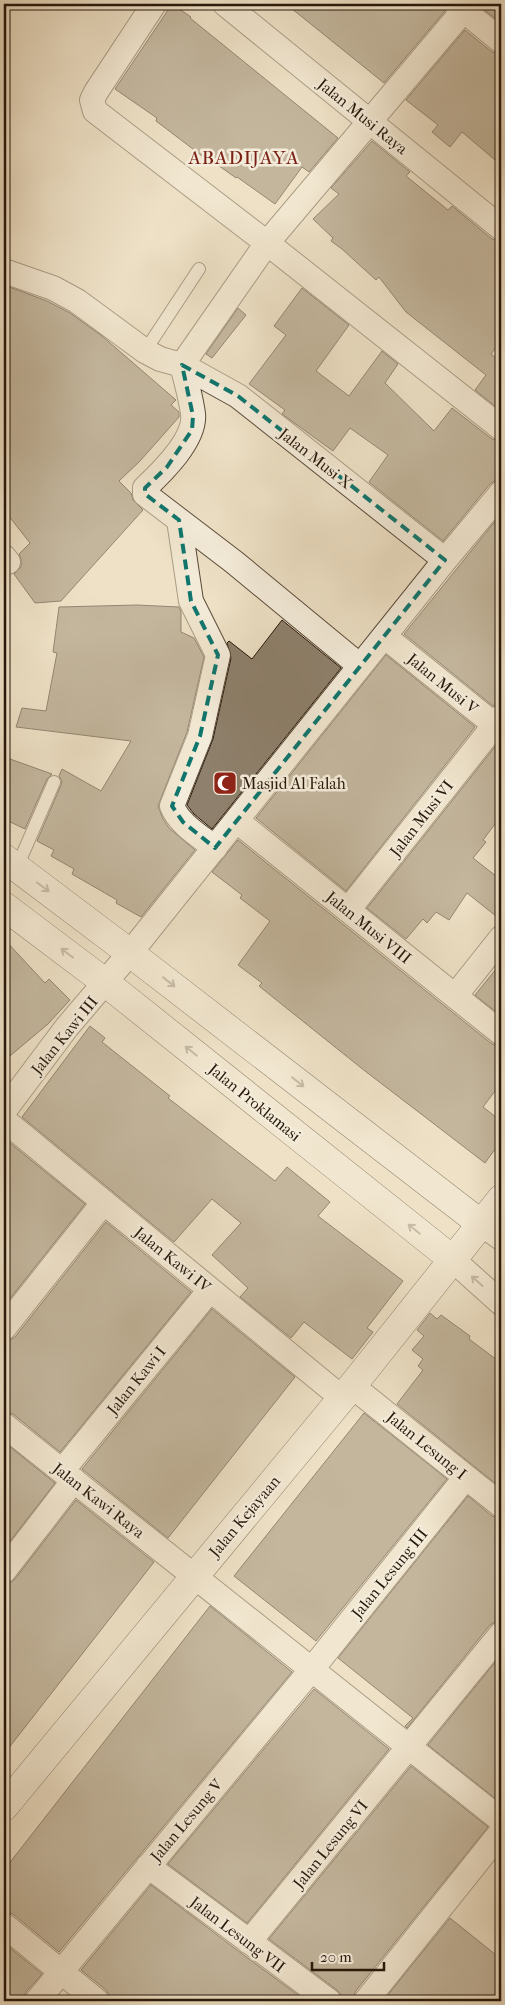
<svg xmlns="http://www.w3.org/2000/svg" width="505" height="2005" font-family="'IM FELL French Canon',serif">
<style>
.building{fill:#8e806c;stroke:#27170a}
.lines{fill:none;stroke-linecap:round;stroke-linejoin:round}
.lane-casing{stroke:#594a39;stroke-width:14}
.street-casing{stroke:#594a39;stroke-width:26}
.secondary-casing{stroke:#27170a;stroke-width:29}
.lane{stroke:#f4ecda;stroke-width:12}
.street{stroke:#f4ecda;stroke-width:24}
.secondary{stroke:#f4ecda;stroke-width:28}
.oneway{stroke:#988c7c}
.marked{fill:none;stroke:#0f766e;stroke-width:4;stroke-dasharray:10 6;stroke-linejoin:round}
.labels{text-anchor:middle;stroke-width:5;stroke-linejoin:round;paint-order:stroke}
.street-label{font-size:16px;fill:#27170a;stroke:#f4ecda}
.poi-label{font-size:16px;fill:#27170a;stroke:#f4ecda;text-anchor:start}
.quarter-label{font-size:19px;letter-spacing:1px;fill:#7a1f14;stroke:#f4ecda}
</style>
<rect width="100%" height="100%" fill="#eee1c6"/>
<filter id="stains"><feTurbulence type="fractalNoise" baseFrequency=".004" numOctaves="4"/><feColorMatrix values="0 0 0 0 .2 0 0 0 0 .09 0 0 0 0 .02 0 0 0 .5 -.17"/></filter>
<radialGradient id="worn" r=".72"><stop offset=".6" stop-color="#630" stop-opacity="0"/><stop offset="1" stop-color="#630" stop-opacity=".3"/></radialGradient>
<path class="building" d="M172,4L191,17L190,18L338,138L309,172L302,167L275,204L237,177L236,178L215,163L214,165L156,121L157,118L115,89Z
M286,4H443L445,11L384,83Z
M482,4H501V23L482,8Z
M465,30L492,52L501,54V165L462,132L450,147L432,132L438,125L406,100Z
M372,141L410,172L406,176L448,210L452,206L492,239L501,241V340L491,354L498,360L501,356V411L475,390L486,375L406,312L379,277L376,280L342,249L331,241L333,238L313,219L339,194L331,188Z
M4,285L47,301L70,313L102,336L176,400L171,405L179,412V417L140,461L119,481L131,493L133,500L143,510L61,601L35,603L14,574L21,567V559L19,554L30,543L4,510Z
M302,288L349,325L316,371L349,396L382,351L398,364L385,383L434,431L452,408L492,439L501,441V480H496L490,484L443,541L369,482L388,455L350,428L333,451L282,414L285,410L249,384L286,335L274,326Z
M238,308L246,315L212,358L206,354Z
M501,514V702L493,706L404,634Z
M137,605L179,607L181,612V632L194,638L204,657L187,732L158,806L163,819L169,828L195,850L141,917L116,903L117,900L72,874L74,869L51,856L54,850L37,841L61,785L62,781L59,776L62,769L101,791L131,741L16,727L22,708L46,711L57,653L53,652L59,607Z
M282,620L341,668L212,829L194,814L187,805L213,739L231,658L227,643L229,641L252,659Z
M386,655L475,727L346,891L256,818Z
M498,743H501V816L483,840L486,842L473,858L501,880V920L467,893L449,920L436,912L427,923L423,919L406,939L367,908Z
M10,759L52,774L47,779L25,829L4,819V777Z
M238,840L492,1044L501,1046V1083L483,1107L501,1121V1141L485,1163L365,1071L259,986L262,983L238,965L270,921L240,898L242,895L212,872Z
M4,939L45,983L49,979L70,1000L48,1024L4,1061Z
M501,963V1016L475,995Z
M90,1026L105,1038L102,1042L170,1096L168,1098L275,1181L287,1167L330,1202L318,1216L403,1281L367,1328L373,1332L352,1359L304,1322L291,1338L240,1297L248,1288L212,1255L241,1223L212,1199L174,1242L22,1117Z
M5,1139L85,1204L4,1306V1141Z
M106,1222L191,1292L60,1452L13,1414L4,1412V1341H9L15,1337Z
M212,1309L295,1377L168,1538L82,1469Z
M430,1313L437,1319L441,1315L470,1336L469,1339L501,1363V1488L397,1404L423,1370L418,1366L423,1359L412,1350L424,1336L417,1330Z
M364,1413L447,1479L316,1641L234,1576Z
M4,1442L55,1483L4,1549Z
M468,1496L492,1516L501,1518V1621H496L490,1625L407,1728L405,1726L413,1718L338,1658Z
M76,1500L154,1562L4,1754V1584L10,1583L15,1579Z
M210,1606L292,1672L59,1952L13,1914L4,1912V1870Z
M501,1655V1803L428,1745Z
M314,1689L389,1749L247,1923L168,1864Z
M411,1766L488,1827L355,1992L353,2001H343L341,1995L337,1990L269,1939Z
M151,1885L241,1953L306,2001H110V1996L106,1990L81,1970Z
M450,1918L501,1959V2001H383Z
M4,1943L42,1974L26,1992L24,2001H4Z"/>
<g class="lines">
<g class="lane-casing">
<path id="lane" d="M145,351L199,269
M17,867L54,782"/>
</g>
<g class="street-casing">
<path id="street" d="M154,4L96,92L92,100L95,111L267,243L501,428
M225,4L501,228
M456,4L501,41
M4,271L53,288L77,301L145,351L160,359L182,365L267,243L469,4
M182,365C186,381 191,398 193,414C196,439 162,472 145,488V494L179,520L191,601L218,655L200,736L172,806C179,824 200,836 215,848
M182,365L238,396L445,560
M179,520L234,562L360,666
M4,557L8,562
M384,636L501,730
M237,821L501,1033
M348,910L501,717
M455,996L501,938
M4,1111L67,1027L130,953L445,560L501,493
M4,1120L342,1398
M480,1223L501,1238
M452,1259L501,1303
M4,1328L104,1202
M352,1386L501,1505
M4,1425L501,1820
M62,1471L210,1290
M4,1571L74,1480
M148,1866L329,2001
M4,1925L97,2001
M249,1942L501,1634
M37,2001L312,1669L466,1477
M366,2001L501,1832"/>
</g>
<g class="secondary-casing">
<path id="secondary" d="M4,858L130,953L480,1223
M4,906L106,983L452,1259
M4,1807L352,1386L501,1199"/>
</g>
<use href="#lane" class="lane"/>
<use href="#street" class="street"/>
<use href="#secondary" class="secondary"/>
</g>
<defs><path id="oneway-shaft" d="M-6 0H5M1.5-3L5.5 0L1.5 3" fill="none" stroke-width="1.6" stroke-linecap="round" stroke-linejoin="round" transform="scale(1.25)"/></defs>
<g class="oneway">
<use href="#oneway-shaft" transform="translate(43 887) rotate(37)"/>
<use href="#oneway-shaft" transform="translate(67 953) rotate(-143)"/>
<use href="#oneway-shaft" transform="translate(169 982) rotate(38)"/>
<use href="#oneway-shaft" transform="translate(191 1051) rotate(-141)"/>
<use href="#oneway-shaft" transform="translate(298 1082) rotate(38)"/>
<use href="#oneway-shaft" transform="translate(414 1229) rotate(-141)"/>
<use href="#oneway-shaft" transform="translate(477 1281) rotate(-138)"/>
</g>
<path d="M0 0H505V2005H0ZM182,365L238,396L445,560L215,848L183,822L172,806L200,736L218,655L191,601L179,520L145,494V488L167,467L192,430L193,416Z" fill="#eee1c6" fill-opacity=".55" fill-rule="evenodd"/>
<path class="marked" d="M182,365L238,396L445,560L215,848L183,822L172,806L200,736L218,655L191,601L179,520L145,494V488L167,467L192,430L193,416Z"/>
<defs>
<g id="mosque-square" transform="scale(1.25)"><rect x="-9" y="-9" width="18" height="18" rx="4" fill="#8f2418" stroke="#f4ecda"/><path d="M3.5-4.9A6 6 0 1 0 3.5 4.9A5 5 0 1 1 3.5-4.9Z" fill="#fff"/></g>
</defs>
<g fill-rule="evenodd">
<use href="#mosque-square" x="225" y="783"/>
</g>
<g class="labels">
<g class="street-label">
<text transform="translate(363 116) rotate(39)" y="6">Jalan Musi Raya</text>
<text transform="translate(316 458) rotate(38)" y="6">Jalan Musi X</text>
<text transform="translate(443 683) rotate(39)" y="6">Jalan Musi V</text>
<text transform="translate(421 818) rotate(-52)" y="6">Jalan Musi VI</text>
<text transform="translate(369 927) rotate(39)" y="6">Jalan Musi VIII</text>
<text transform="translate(64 1035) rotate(-51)" y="6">Jalan Kawi III</text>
<text transform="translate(255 1102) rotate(39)" y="6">Jalan Proklamasi</text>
<text transform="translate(173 1259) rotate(39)" y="6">Jalan Kawi IV</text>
<text transform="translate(136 1380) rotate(-51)" y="6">Jalan Kawi I</text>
<text transform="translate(427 1445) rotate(39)" y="6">Jalan Lesung I</text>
<text transform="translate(99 1500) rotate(38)" y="6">Jalan Kawi Raya</text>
<text transform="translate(244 1516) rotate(-50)" y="6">Jalan Kejayaan</text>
<text transform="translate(389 1573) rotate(-51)" y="6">Jalan Lesung III</text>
<text transform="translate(186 1820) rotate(-50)" y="6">Jalan Lesung V</text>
<text transform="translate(330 1844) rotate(-51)" y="6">Jalan Lesung VI</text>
<text transform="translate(238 1934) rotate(37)" y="6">Jalan Lesung VII</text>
</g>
<g class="poi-label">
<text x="242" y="789">Masjid Al Falah</text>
</g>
<g class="quarter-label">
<text x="244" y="164">ABADIJAYA</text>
</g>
</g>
<rect width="505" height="2005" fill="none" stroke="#eee1c6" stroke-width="20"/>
<rect x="5" y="5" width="495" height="1995" fill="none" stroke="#27170a" stroke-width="2.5"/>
<rect x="10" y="10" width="485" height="1985" fill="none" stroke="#27170a"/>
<path d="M312 1962v8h72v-8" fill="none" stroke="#27170a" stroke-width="2.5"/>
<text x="320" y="1962" font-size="15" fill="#27170a" stroke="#f4ecda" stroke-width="4" paint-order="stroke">20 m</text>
<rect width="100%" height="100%" filter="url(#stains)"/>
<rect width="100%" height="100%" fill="url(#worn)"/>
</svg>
